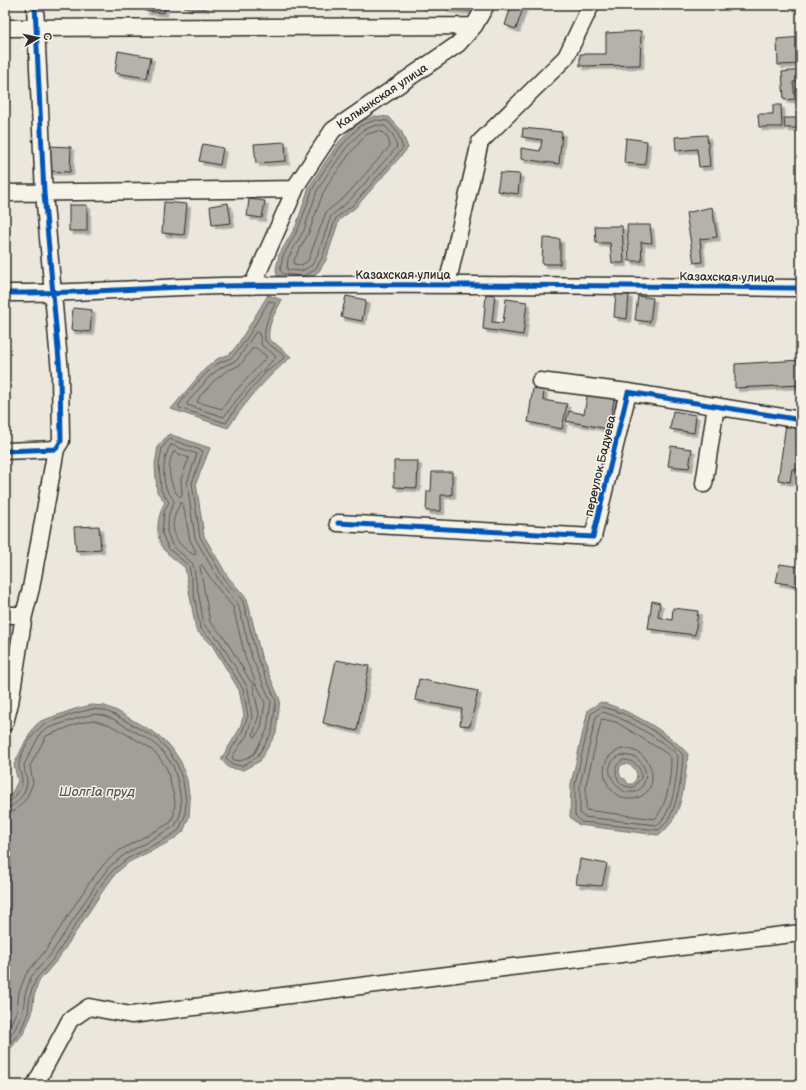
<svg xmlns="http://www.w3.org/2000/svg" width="806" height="1090" font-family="'Balsamiq Sans',sans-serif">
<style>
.water{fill:#a29f98;stroke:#72716c;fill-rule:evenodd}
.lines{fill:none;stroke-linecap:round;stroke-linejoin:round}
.shore{stroke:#5b5957;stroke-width:1}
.building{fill:#b5b2ab;stroke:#2b2b2b;filter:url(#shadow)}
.minor-casing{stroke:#2b2b2b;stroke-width:19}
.minor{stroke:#f7f3e8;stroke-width:16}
.cycleway-casing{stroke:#f7f3e8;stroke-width:8}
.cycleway{stroke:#0057b8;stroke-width:5}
.labels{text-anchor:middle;stroke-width:3;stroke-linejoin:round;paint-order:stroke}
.street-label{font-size:12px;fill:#2b2b2b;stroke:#f7f3e8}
.water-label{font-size:13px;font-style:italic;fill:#555451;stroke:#f7f3e8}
</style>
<defs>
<filter id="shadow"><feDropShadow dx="3.5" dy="3.5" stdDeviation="0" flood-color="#0004"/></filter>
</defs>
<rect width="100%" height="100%" fill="#ebe7dd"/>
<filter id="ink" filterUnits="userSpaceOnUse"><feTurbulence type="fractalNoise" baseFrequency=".025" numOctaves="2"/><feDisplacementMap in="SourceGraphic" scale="8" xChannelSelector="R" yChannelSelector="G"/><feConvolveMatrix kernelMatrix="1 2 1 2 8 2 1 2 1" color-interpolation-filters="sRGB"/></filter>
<g filter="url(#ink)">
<path class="water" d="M375,116L389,117L401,130L408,148L355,208L339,220L326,260L319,271L312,277L302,280L282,278L277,275L276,269L279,255L296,226L309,187L318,173L339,142L358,122Z
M268,295L282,300C275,313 267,325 269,340L276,344L291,357C266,378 246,401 228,428L171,409L204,370L217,359L230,354L238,344Z
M169,434L210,448L196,483L204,536L228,577L247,599L261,656L280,700L276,733L260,761L243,770L229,768L221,759L239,730L244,715L239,690L212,645L196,630L185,568C179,562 171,557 165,551C154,538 157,516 165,502L157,492L155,465L158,446Z
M601,702C631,711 667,731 688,754C684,780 684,820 658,835L579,825L570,817L571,784L588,710ZM624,764C635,764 641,775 633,784H628L625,779L621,778L619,772L620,766Z
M92,705L105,706L117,711L158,735L171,747L181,762L187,780L190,801L189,817L183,832L171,841L129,862L116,873L102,892L58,959L39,981L34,996L32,1014L23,1034L5,1055V801L13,791L18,781L14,765L25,742L35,726L41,721L75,709Z"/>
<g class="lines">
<path class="shore" d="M376,120L388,121L397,132L403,148L353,205L336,218L322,258L316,268L310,273L302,276L283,274L280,270L283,256L299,227L313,188L321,175L342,145L360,126Z
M377,125L385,126L393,135L397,147L349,201L331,216L317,256L312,265L302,271L287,270L288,258L304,230L317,191L325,178L346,148L363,130Z
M378,131L382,132L388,138L390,146L345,197L326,212L308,261L301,265L294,264V260L309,232L323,193L330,181L351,152L366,135Z
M269,301L274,302L275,304C269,316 263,326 265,341L283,355L284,358L265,373L240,402L226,423L179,408V405C190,390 202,376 217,364C222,361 229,360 233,356C248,341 257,319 269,301Z
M256,332L259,333L262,346L271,352L276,357C257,376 240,394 224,417L187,405V403L210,376L222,367L237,360Z
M253,348H256L266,356V358L232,395L222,409L197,402L200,396L214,381L225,372L240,365Z
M170,439L203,451L192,483L200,537L224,579L243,601L257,657L276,701L272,732L257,757L242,766L231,764L226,758L242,732L248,716L243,689L215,643L200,628L189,566L168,548L162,533L164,512L169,502L161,490L159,465L162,448Z
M171,445L197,454L187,483L195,538L220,582L238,604L252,658L271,702L267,730L254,754L241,761L234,760L232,757L247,735L252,718L248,688L219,640L204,625L193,564L172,545L167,532L169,514L174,502C173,497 168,494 166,488C162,476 163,455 171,445Z
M174,452L189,458L181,479L182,495L180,497C170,489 165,463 174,452Z
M180,503L183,504L190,540L196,552L195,555C179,548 169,532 175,515C176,511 179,507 180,503Z
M202,565L216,586L233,607L246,660L255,680L254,683L251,682L224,637L210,622L200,567Z
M255,684L257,685L265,703L261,728L255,737L253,735L259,714L253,686Z
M601,707C623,709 669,738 683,755C682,776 677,819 658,830L581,822L575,815V784L591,714Z
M602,712C620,715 666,742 678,756C677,777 674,812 657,825L584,817L580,813V785L596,717Z
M602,719L616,722L666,753L671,758C671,777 668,804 655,819L586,810V785Z
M622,749C654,747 663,790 637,798C608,807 588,758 622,749Z
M622,755L635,757C648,766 650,783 636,792H625C611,783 600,763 622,755Z
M623,760C634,760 642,767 641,778L634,787C621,789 613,777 617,765Z
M5,803C12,803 21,790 22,782C23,776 18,770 19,764C21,751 33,732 44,724L76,713L92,709L103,710L115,715L156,738L168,750L177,764L183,781L186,801L185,816L179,830L169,837L127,859L113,870L98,889L55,957L36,979L30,995L28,1013L20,1032L5,1049
M5,808C15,808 27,792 27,782C27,776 24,771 24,765L41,732L46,729L78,718L93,714L102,715L113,719L153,742L164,753L173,766L178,782L181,801L180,815L175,826L124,855L109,867L95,886L51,954L31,977L25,994L23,1012L15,1029L5,1041
M5,814L15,811L26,799L33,783L30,766L46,736L79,723L93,720L110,725L149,747L159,757L167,769L175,801L174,814L170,823L120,850L105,863L89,883L46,950L26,974L19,992L17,1010L10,1026L5,1032"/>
</g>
<path class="building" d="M145,5H165L164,13L145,11Z
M184,5H206V8L184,7Z
M421,5H442V6L421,7Z
M444,5H471L470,11L444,9Z
M494,5H524L516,29L505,25L510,10Z
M641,31L640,65L580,66V54H606V33Z
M801,37V64L778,65L777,39Z
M118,51L151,57L147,78L115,73Z
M801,70V81L793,82L795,99L784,100L782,72Z
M773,105H781L782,127H759L758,114H773Z
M801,113V128H785L784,118H800Z
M523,128L562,132L559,164L521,159V148L540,151L542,140L522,137Z
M707,135L710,166L699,167L697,149L676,151L675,137Z
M626,138L647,141L645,165L624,163Z
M285,142L286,161L256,163L254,144Z
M203,144L223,148L220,165L199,161Z
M48,146L71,147L70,172L47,171Z
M500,173L520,174L518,194L497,191Z
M249,199L265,201L262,218L247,216Z
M164,202L187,204L184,235L162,233Z
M228,203L231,223L212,225L210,206Z
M69,205H87V231H69Z
M712,207L717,237L700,239L702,262L694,263L686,213Z
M627,225H650L652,243L641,242L642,261H629Z
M595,226H622L624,263H612L610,243H596Z
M543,238L560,239V264H542Z
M616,293L629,295L627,319L614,317Z
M486,294L495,295L492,322L503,323L506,299L527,302L523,335L483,329Z
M346,296L366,300L362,321L341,317Z
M638,296L653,298L650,322L635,320Z
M73,308L92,310L90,332L71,330Z
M801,360V385L735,388V364Z
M533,388L544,390L543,400L567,404L562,429L528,422Z
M588,391L615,396L608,429L566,421L569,411L584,414Z
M673,411L696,415L694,433L670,429Z
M786,424L800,426L797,445L801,446V470L792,469L790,482L778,480Z
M671,446L692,449L689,468L668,466Z
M394,461H418L417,488L394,487Z
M432,472H452V495H441V511H426L427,491H431Z
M99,526L101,549L76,551L74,527Z
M780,564L800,567L797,586L776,582Z
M652,601L660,603L658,617L672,620L673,608L698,611L695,635L648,629Z
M336,660L369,666L357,731L323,723Z
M419,679L478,691L470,726L460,725L462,709L415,700Z
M580,859L607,864L602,886L576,884Z"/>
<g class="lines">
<g class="minor-casing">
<path id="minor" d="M5,28L474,26
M5,193L295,189
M447,285L480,142L566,57L591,5
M252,286L298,183L333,130L458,44L474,26L486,5
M5,293C77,294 149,287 221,286C414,283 608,286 801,288
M540,381L628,392
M5,451L56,449L61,441L60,372L44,193L35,5
M704,484L716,406
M338,523L593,537L628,392L801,420
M5,615H24
M5,723L10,703L24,615L31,588L56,449
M35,1085L70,1020L89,1007L131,1015L495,969L801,933"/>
</g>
<use href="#minor" class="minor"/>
<g class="cycleway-casing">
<path id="cycleway" d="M5,293C77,294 149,287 221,286C414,283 608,286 801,288
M5,451L56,449L61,441L60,372L44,193L35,5
M338,523L593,537L628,392L801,420"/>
</g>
<use href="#cycleway" class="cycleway"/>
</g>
</g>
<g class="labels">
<g class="street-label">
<text transform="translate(382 96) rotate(-34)" y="4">Калмыкская улица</text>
<text x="403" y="279">Казахская улица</text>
<text transform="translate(727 277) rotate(1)" y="4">Казахская улица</text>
<text transform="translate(600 466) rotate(-77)" y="4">переулок Бадуева</text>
</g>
<g class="water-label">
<text x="97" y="796">ШолгIа пруд</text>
</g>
</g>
<rect width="806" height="1090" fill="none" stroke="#f7f3e8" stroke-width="20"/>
<rect x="10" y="10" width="786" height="1070" fill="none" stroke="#2b2b2b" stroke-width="1.5" filter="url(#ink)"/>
<g transform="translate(38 38) rotate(81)" stroke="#f7f3e8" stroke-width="3" paint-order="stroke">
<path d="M0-3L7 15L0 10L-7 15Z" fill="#2b2b2b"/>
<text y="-6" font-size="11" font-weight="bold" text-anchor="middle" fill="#2b2b2b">С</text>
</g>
</svg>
